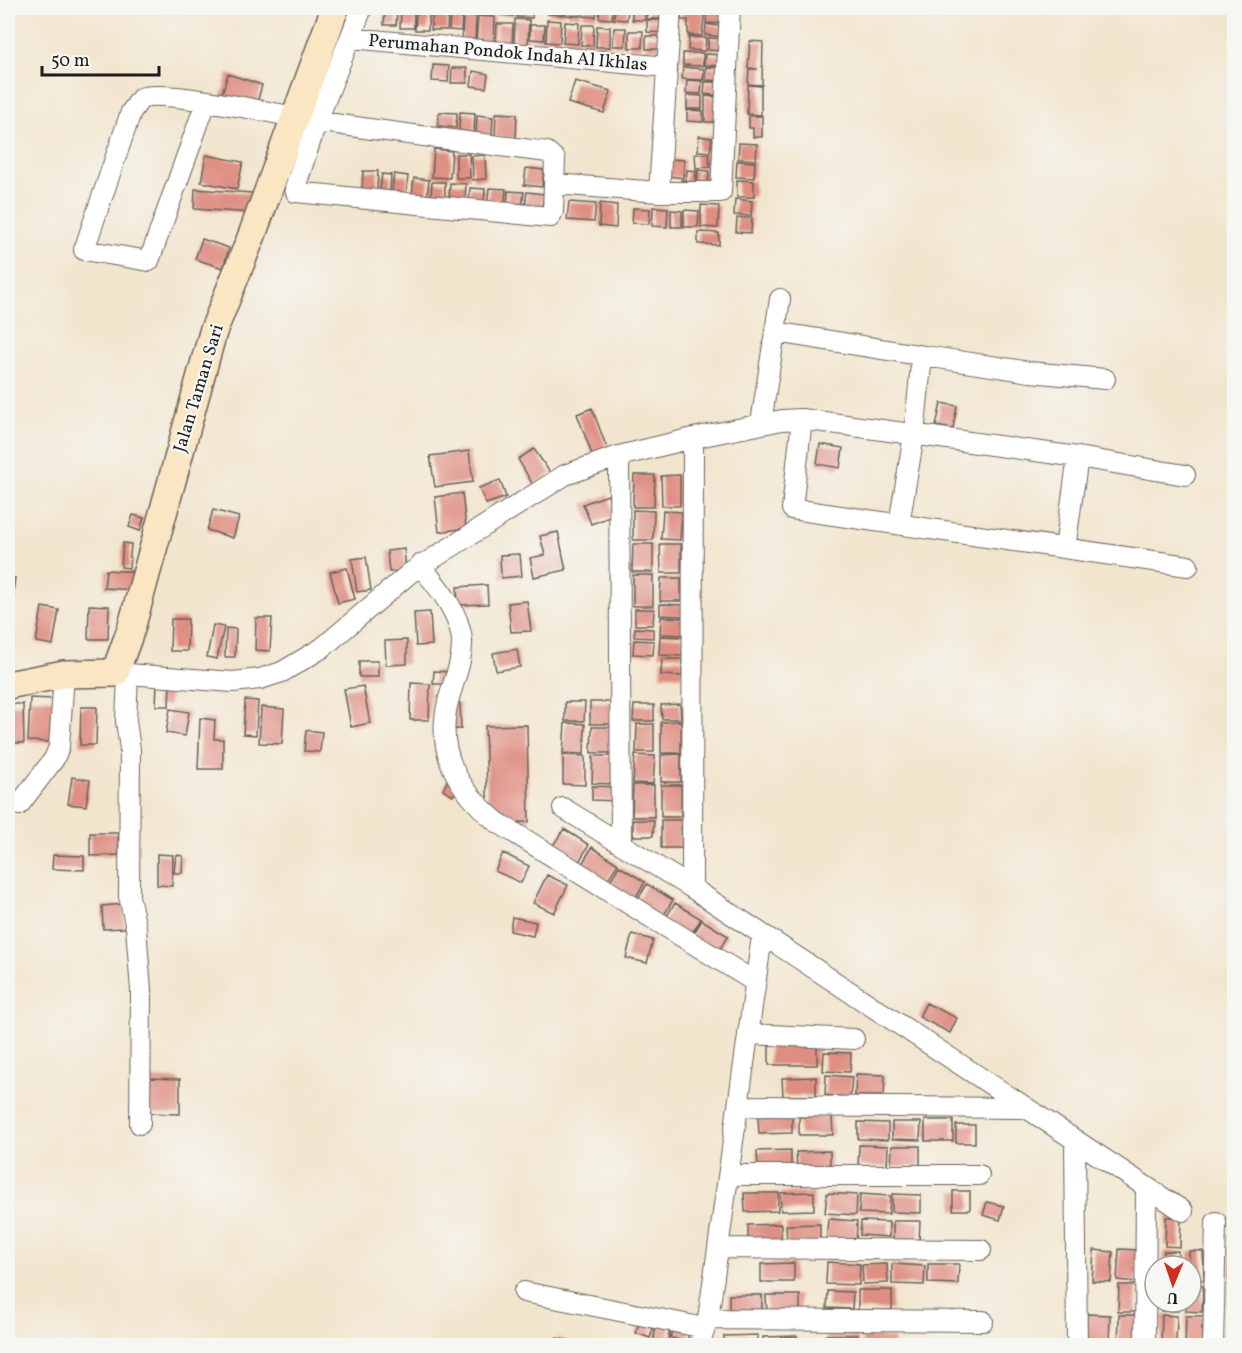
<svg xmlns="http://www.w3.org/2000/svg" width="1242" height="1353" font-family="Vollkorn,serif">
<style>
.building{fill:#df8e82}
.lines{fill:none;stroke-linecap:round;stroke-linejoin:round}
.street-casing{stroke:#67625a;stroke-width:22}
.secondary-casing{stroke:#67625a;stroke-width:30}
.street{stroke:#fff;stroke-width:20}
.secondary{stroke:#fbe6c4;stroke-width:27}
.labels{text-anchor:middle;stroke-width:4.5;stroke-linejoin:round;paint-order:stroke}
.street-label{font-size:18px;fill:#1c1c1c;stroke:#f6f6f2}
</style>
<rect width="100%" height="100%" fill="#f6f6f2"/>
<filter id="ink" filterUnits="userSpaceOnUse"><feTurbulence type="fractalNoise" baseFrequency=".0167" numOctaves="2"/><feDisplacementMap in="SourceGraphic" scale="12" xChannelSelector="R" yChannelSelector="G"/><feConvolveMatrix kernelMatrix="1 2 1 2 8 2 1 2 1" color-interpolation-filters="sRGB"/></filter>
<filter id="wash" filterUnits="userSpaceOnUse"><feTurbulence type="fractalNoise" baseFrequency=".008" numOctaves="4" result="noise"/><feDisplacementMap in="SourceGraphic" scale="24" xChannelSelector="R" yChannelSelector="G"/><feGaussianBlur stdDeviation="1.35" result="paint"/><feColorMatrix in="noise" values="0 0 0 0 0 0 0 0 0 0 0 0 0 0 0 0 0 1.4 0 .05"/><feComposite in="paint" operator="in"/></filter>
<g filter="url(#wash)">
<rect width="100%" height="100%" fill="#f2e5ce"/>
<g id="blocks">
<path class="building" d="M385,8H397L396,25H384Z
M458,8H472L471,15L458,14Z
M499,8H515L514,16L498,15Z
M517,8H533L532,18L517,17Z
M549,8H565L564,15L548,14Z
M567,8H581L580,16L566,15Z
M584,8H597L596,17L583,16Z
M600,8H613L612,19L599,18Z
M615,8H628L627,20L614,19Z
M632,8H645V20H632Z
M647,8H661V19H647Z
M682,8H705L702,36L688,35V20H681Z
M707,8H728L727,24L706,23Z
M401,12L414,13V28H400Z
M416,13L429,14L428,30H415Z
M432,16L448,17L447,30H431Z
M450,16L462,17L461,31L449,30Z
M463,16H476L475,42L462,41Z
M478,16L495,17L494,43L476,42Z
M515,19L529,20L528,45L514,44Z
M547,20L561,21L560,43L546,42Z
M647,20H665L664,33L647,32Z
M565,22L579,23L578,44L563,43Z
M497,24H513L512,46L496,45Z
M706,24L725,27L723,37L705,35Z
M530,25H545L544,40L530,39Z
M582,25H594L593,46L581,45Z
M597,26L610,27V47H596Z
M614,28H626L625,46H613Z
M629,31H643L642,48H629Z
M646,36H659V49H646Z
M689,37L706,38L705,51L688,50Z
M708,38L726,39L725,51L708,50Z
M750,41L763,42L762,85L748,84L749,69H758L748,68Z
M683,53H703V66L683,65Z
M705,54L721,55V66L704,65Z
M433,65L449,66L448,82L432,81Z
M683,67L704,69L703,80L682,79Z
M706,67L723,68V81L705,80Z
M452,68H467V83H451Z
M473,71L488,74L486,88L471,86Z
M228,74L262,85L255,110L220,100Z
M687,80L702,81L701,94L686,93Z
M575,81L611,91L604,113L568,103Z
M705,82H721V96L704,94Z
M748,85L761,86V115L747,114Z
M687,95L702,96V109H687Z
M705,96L720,97L718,122H705Z
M687,110L703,111V122L687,121Z
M439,112L457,113L456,128L438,126Z
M460,112L475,113L474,132H459Z
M496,113L517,114L516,138L495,137Z
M477,115L493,117L492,135L476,134Z
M749,116H762V137H753V128H749Z
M699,136L712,138L710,152L698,151Z
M739,143L757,144L756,160L738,159Z
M434,149L452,151L450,178L432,177Z
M456,154H469L470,178H456Z
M695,154H709L710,167L696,168Z
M206,155L243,162L237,189L201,182Z
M485,155L486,179L473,180L472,156Z
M670,159L684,160L683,178L669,176Z
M737,161L755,162L754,178L736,177Z
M526,168L544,170L542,187L524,185Z
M687,170L696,171L695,191L680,190L681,180H686Z
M698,170L709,171L708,186L697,185Z
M363,171H378L377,190L362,189Z
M382,174L391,175L390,191L380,190Z
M394,174L408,176L406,194L392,192Z
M414,178L429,180L427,197L412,195Z
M737,180L754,181V197H737Z
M432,182H445V197L431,196Z
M450,183L466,184L465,200L449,199Z
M470,188L485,189L484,204L469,203Z
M489,188L506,189L504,209L487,208Z
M195,189L253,193L252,213L194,209Z
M508,191L524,192L522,207L507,205Z
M527,192L544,194L542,207L525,206Z
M735,199L752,201L751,216L734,215Z
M569,202L596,204L594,222L567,220Z
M600,203L617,205L616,228L599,226Z
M701,205L719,206L718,228L701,227Z
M653,207L668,208L667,227L652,226Z
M633,208L650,209L649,224L632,223Z
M671,210L682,211V227H671Z
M684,210L699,211L698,227H684Z
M737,218H752L751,233L736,232Z
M698,232L719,233V245L698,244Z
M202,239L229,248L223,268L195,259Z
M941,403L957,406L953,429L936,426Z
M592,408L608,451L593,457L577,414Z
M820,444L843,448L840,468L817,464Z
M534,449L551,474L533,485L518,459Z
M469,451L473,482L435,487L430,456Z
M634,475H655L654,507H633Z
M680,475V506H662L661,476Z
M500,480L506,497L486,504L479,488Z
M462,493L466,528L439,532L435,497Z
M608,495L615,515L591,524L583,504Z
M213,510L239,517L233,538L207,530Z
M633,510L654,511L653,540H633Z
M663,511L682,512L680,540L661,539Z
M133,515L144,518L140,531L129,527Z
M558,532L566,570L534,577L530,558L545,555L540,536Z
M123,543L131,544L129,568L121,567Z
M633,544H653V572H632Z
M660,544H681V573H661Z
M404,549L406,570L389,572L387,551Z
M520,554L522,576L501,578L500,555Z
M366,557L371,590L357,592L352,559Z
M347,568L355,599L338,603L330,572Z
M106,570L138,572L137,590L104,588Z
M633,575H653V606H633Z
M8,577L15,578L13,593L8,592Z
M661,578H681V601H660Z
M487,585L488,604L458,605L457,587Z
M8,596H14L11,619H8Z
M527,601L531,631L511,632L508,603Z
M660,604L683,605V616L660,615Z
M89,605L109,606L108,639H88Z
M42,607L59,610L53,645L36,642Z
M635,609H654L653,625H635Z
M430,612L432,645L416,646L414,613Z
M661,617L684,618L683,635L660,634Z
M256,618H272L270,651L255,650Z
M171,619H188L187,651H170Z
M213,625L224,627L217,659L207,657Z
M226,628L236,629L235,657H225Z
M635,628L653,629V638L634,637Z
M660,636L683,637L682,656L659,655Z
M407,640V664L386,665L385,641Z
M634,640L654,641L653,655L633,654Z
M517,649L520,667L496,671L493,653Z
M662,659H682V676L661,675Z
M359,661H378V677H359Z
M434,671L449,672L448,684H433Z
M157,683L170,684L169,706H156Z
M411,683L430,684L429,720H410Z
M363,686L370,723L351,727L344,689Z
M30,698L54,699L52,742L28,741Z
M245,700L258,701L256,735L243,734Z
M565,702H585L584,721H565Z
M590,702H612V724H590Z
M444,703H460L461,729L445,730Z
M8,704H23L24,743H8Z
M680,704L681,719H662L661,705Z
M634,705H654V721H633Z
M81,707H97L96,745H80Z
M261,707L284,709L282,744L259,743Z
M170,709L189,712L185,736L166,733Z
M200,718L215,720L214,739H223V769H198Z
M681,721V753H661V722Z
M565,723L585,724L584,754L563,753Z
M637,724H654V752H636Z
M527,725L529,822L488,823L485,726Z
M592,727H613L612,753H591Z
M306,730L322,732L320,752L304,751Z
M681,754V782H661V755Z
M563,755L585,756V785L563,784Z
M635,755L655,756L653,784L633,783Z
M593,756H613V784L592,783Z
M450,775L461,780L453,796L443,790Z
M72,777L90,780L86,806L68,804Z
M633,785H654V817H632Z
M661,785H681V817H661Z
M592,786L618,787L617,801L592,800Z
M633,820H654L653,836H633Z
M661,820H681L682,848H661Z
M564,829L589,845L577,865L551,848Z
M90,833H118L119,855L90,856Z
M592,847L618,864L605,883L580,867Z
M503,853L529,866L521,883L495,871Z
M157,854L173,855L172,886L157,885Z
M53,855L84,856V870L52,869Z
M176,855L183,856L182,873H174Z
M619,866L645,882L633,902L607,885Z
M547,875L568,885L554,913L533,903Z
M647,884L673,900L661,920L635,903Z
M675,903L701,919L689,938L663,922Z
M124,904L125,928L103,929L102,906Z
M512,917L536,922L533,936L510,931Z
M702,920L728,936L716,955L690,939Z
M632,934L653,940L647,963L626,958Z
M926,1003L957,1018L950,1033L919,1017Z
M769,1043L817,1044V1065H769Z
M824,1052L851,1053L850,1072L823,1071Z
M856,1074L885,1075L884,1096H855Z
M826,1075L852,1077L850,1097L825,1095Z
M816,1077V1096H783L782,1078Z
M147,1078L180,1079V1114L147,1113Z
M792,1115V1133L759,1134L758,1116Z
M832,1116L833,1135H799V1117Z
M925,1120H953V1141H925Z
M858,1122L888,1123V1140L858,1139Z
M892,1122H921L920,1140L892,1139Z
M956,1125H975V1143H956Z
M859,1145L888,1146L887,1167L858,1166Z
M892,1146H920V1167H891Z
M791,1150V1169H758L757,1151Z
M830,1151V1170H797L796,1152Z
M953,1191H970V1210H953Z
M814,1192V1210L781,1211L780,1193Z
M744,1193H778V1211L745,1212Z
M827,1193L857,1195L856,1215L825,1213Z
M860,1194L890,1196L889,1214L859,1213Z
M892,1194L921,1195V1213L892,1212Z
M987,1202L1004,1206L1000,1220L983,1215Z
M1166,1217H1181L1180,1247L1165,1246Z
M828,1219L857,1221L856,1245L826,1243Z
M861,1221L889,1222V1237L860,1235Z
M893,1221H920L919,1241L893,1240Z
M781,1224V1243H748V1225Z
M820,1224V1243L787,1244L786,1225Z
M1119,1249L1138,1250L1136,1282L1117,1280Z
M1094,1250L1113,1252L1111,1282L1092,1281Z
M1230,1250H1234V1279H1229Z
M1164,1251H1178V1266H1164Z
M1189,1251H1203L1204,1280H1191Z
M827,1262L860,1264L859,1285L826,1284Z
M794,1263V1282H761V1264Z
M887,1264L888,1283L863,1284L862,1265Z
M892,1264L925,1266L924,1285L892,1284Z
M928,1264H959L958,1284L928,1283Z
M1229,1283H1234V1310L1228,1309Z
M1119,1285H1137L1136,1312H1118Z
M1191,1285L1203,1286L1202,1312L1186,1311V1302H1191Z
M858,1290H892V1310H858Z
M828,1291L853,1292L852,1309L827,1308Z
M729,1295H762V1313L729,1314Z
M766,1295H800V1313L767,1314Z
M1162,1302H1178V1311H1161Z
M642,1314L656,1319L650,1338L636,1333Z
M1087,1314L1110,1315L1109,1346L1086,1345Z
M1230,1314H1234V1342H1229Z
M1119,1315H1138L1137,1346H1118Z
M1162,1315L1177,1316L1176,1344H1161Z
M1186,1316H1208V1328L1202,1327V1343H1185Z
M676,1320L692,1326L686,1343L670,1337Z
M656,1322L670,1323L668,1346H653Z
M758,1335V1346H724V1336Z
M826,1335H858V1346H826Z
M797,1336V1346H764L763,1337Z
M862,1337L894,1338V1346H862Z
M557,1338L582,1345V1346H555Z"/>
</g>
</g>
<g filter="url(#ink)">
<use href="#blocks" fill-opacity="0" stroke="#67625a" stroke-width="1.5"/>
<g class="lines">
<g class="street-casing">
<path id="street" d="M351,38L667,67
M206,102L149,261L84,250L131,112L141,98C163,88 285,116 316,121C393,133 470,142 547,152L555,159L553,211L550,217L296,192L295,188L317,121L362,8
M555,184L659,192H721L730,8
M659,192L671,8
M775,332L925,356
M802,419L792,509L1188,566
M761,423L780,299
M619,456L621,844
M899,524L914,435L921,365L925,356L1030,372L1105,379
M1065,548L1078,457
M420,565C438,587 459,611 462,640C463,660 454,680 449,698C434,751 458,790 497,822L755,982
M115,673L233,682L260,679L282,672L322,648L410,573L565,475L619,456L693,438L782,420L802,419L1078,457L1185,475
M128,675L126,721L130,749L129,896L136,928L141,990L140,1124
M19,805L54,759L59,747L64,674
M563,808L692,888L1183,1211
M692,888L693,438
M748,1034L854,1039
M738,1106L1025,1108
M1075,1141L1077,1346
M729,1175H979
M719,1248L981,1250
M524,1292L705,1328
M708,1319L983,1321
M699,1346L708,1319L762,936
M1145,1346L1146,1187
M1213,1346L1216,1222"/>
</g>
<g class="secondary-casing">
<path id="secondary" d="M8,685L64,674L115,673L131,629L213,332L252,235L335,8"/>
</g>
<use href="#street" class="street"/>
<use href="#secondary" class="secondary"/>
</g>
</g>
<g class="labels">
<g class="street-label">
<text transform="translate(508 52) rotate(5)" y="6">Perumahan Pondok Indah Al Ikhlas</text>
<text transform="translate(198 388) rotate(-73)" y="6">Jalan Taman Sari</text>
</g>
</g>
<rect width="1242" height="1353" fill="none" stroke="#f6f6f2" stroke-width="30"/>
<g transform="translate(1173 1284) rotate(182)"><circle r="28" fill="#f6f6f2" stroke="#9f9f9c" stroke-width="1.5"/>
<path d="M0-4.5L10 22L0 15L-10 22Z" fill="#c8321e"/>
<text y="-9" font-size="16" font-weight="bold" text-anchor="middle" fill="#1c1c1c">U</text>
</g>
<path d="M42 66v9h117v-9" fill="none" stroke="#1c1c1c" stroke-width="3"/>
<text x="51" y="66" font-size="18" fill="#1c1c1c" stroke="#f6f6f2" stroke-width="4.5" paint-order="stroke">50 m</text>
</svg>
